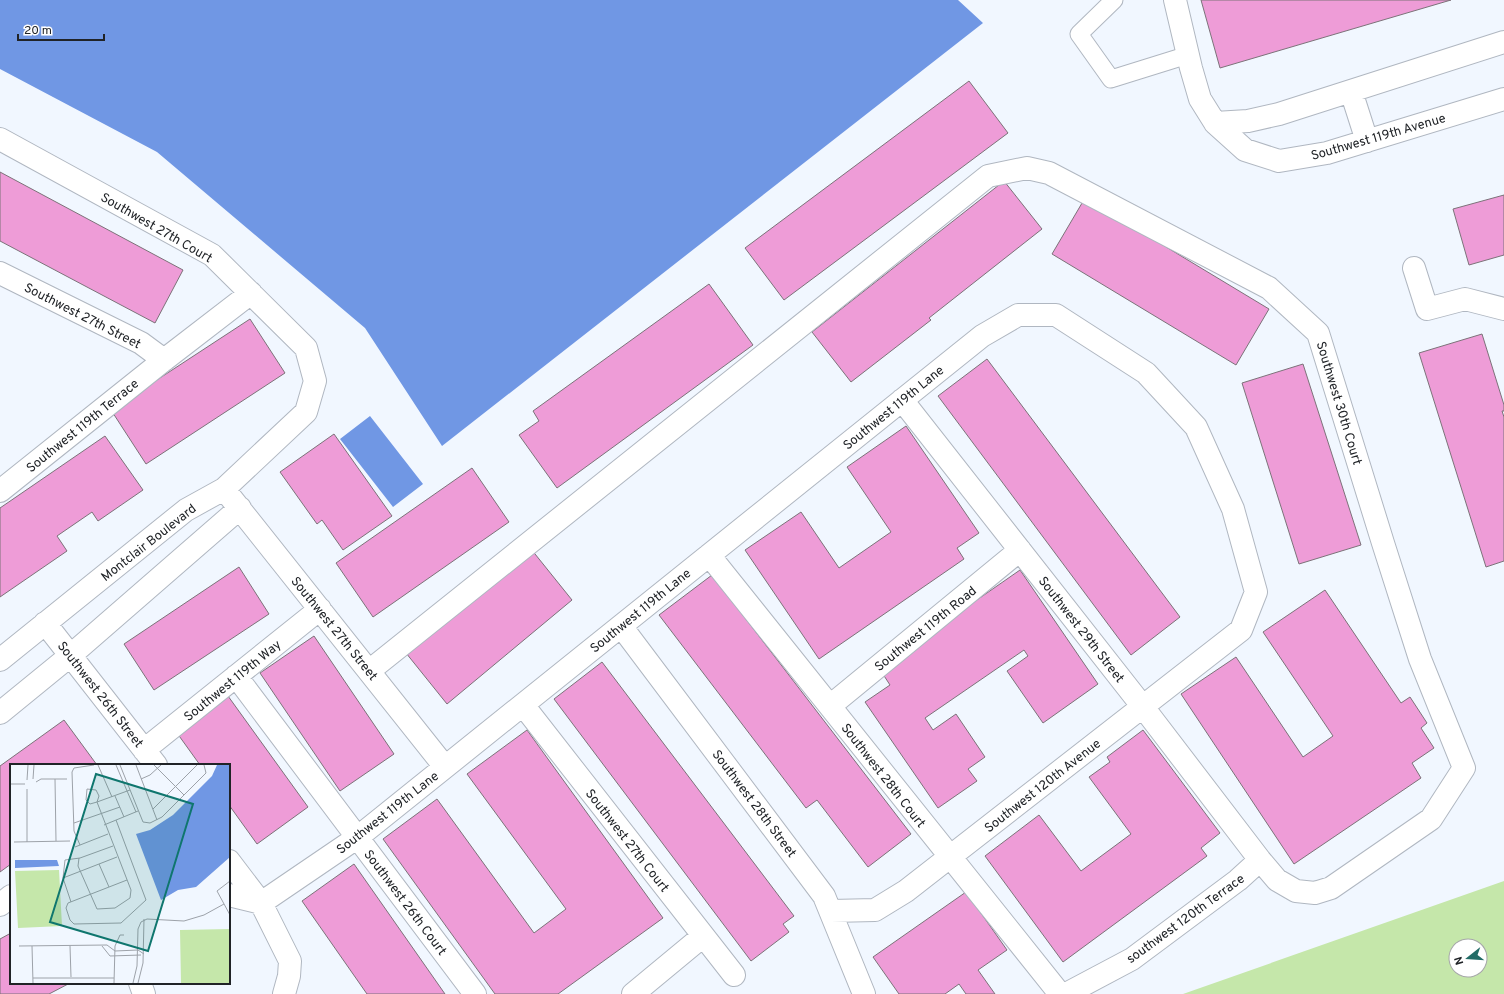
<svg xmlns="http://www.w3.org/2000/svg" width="1504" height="994" font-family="Overpass,sans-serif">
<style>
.green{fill:#c5e7aa;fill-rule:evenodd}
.water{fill:#7097e4}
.building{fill:#ee9cd7;stroke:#7c7279}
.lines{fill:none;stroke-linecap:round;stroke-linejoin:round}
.lane-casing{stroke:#b0b7c1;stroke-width:19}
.street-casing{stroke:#b0b7c1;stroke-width:24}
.lane{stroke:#fff;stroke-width:17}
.street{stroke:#fff;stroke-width:22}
.labels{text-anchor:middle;stroke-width:4;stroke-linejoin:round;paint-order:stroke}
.street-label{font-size:13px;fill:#202327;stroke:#fff}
.inset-road{fill:none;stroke:#9da2a9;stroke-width:1}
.view{fill:#0f766e;fill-opacity:0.15;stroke:#0f766e;stroke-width:2}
.inset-edge{fill:none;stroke:#202327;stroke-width:2}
</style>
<rect width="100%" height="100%" fill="#f1f7ff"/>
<path class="green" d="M1504,881V994H1183ZM1456,946H1480V970H1456Z"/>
<path class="water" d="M0,0H958L983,23L442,446L365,328L157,152L0,69Z
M370,416L423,484L393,507L340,439Z"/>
<path class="building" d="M1201,0H1451L1220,68Z
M969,81L1008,133L784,300L745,248Z
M0,172L183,270L155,323L0,241Z
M1004,181L1042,229L929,318L931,320L851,382L812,332Z
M1504,195V255L1469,265L1453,209Z
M1085,198L1269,309L1236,365L1052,254Z
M709,284L753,345L557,488L519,435L539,421L533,411Z
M250,319L285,373L146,464L111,410Z
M1482,334L1504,405V411H1502L1504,417V561L1486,567L1419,353Z
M987,359L1180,617L1131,655L938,396Z
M1303,364L1361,545L1299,564L1242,383Z
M906,426L979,533L957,548L964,559L819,659L745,550L801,512L839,568L891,532L847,467Z
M334,434L392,516L343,550L322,520L317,524L280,472Z
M105,436L143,490L98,521L92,512L57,536L67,551L0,597V508Z
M472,468L509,522L373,617L336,563Z
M531,549L572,600L447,704L406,653Z
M239,567L269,614L154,690L124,644Z
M1020,570L1098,684L1043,723L1007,671L1028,656L1024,650L925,718L933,730L956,714L985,757L968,769L977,781L938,808L865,702L890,685L879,668Z
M712,575L911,834L868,867L817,800L806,808L659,615Z
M1325,590L1401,703L1410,697L1427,723L1421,728L1434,748L1412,763L1421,778L1294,864L1181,694L1236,657L1303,757L1333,736L1263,632Z
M314,636L394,754L340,791L260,673Z
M602,662L794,916L783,924L789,932L751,961L554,699Z
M228,696L308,807L257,844L229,805V765H200L177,733Z
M64,720L97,765H11V864L0,872V766Z
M527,730L663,918L558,994H495L383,839L437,799L534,933L566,909L467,774Z
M1143,730L1220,833L1201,848L1207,856L1063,962L985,856L1039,815L1081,871L1131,834L1089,777L1110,762L1107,757Z
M354,864L445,994H367L302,901Z
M966,892L1007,950L978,970L995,994H966L959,984L945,994H899L873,957Z
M11,933V983H70L49,994H0V939Z"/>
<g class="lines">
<g class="lane-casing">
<path id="lane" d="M1114,0L1079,34L1111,79L1188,55"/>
</g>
<g class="street-casing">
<path id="street" d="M1175,0L1191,68L1200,99L1215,123L1245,150L1279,161L1327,153L1504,99
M1351,91L1367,141
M1215,123L1248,121L1279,114L1504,42
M0,139L212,255L306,348L315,381L306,412L224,489L186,510L0,660
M1414,268L1427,309L1465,299L1504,309
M0,273L141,343L164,360
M224,489L445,767
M0,491L164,360L251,293
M709,555L1060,994
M45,623L156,765
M621,626L824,896L864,994
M369,671L988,176L1027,168L1049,173L1269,288L1318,333L1383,543L1420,659L1464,768L1431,819L1331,888L1315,893L1296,891L1277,880L1260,860L1143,707L902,400
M236,676L475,994
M523,705L734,975
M830,706L1020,550
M0,713L71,655L240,508
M144,750L320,609
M229,861L261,903L290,961L289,976L284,994
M229,895L261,903
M261,903L358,837L982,336L1018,315H1056L1146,373L1196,427L1233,509L1256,592L1241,630L906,891L875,910L831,911
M0,905L11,896
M140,983L144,994
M633,994L703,936
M1066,994L1132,959L1238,880L1260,860"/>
</g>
<use href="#lane" class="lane"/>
<use href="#street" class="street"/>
</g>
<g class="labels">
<g class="street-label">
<text transform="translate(1378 136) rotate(-16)" y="5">Southwest 119th Avenue</text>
<text transform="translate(157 227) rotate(30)" y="5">Southwest 27th Court</text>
<text transform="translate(83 315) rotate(27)" y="5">Southwest 27th Street</text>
<text transform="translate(1340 403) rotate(73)" y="5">Southwest 30th Court</text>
<text transform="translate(893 407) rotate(-39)" y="5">Southwest 119th Lane</text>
<text transform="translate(82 425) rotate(-39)" y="5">Southwest 119th Terrace</text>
<text transform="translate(148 542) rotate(-38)" y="5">Montclair Boulevard</text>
<text transform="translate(640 610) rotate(-39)" y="5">Southwest 119th Lane</text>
<text transform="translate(335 628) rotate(51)" y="5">Southwest 27th Street</text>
<text transform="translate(925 628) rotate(-39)" y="5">Southwest 119th Road</text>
<text transform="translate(1082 629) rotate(52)" y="5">Southwest 29th Street</text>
<text transform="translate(232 680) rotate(-39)" y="5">Southwest 119th Way</text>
<text transform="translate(101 694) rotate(52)" y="5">Southwest 26th Street</text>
<text transform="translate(884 775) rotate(52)" y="5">Southwest 28th Court</text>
<text transform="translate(1042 785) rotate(-38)" y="5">Southwest 120th Avenue</text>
<text transform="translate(755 803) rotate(53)" y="5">Southwest 28th Street</text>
<text transform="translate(387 812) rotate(-38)" y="5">Southwest 119th Lane</text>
<text transform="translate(628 840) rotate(52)" y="5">Southwest 27th Court</text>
<text transform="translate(406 902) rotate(53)" y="5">Southwest 26th Court</text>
<text transform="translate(1185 918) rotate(-36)" y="5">southwest 120th Terrace</text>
</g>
</g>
<g transform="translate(10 764)">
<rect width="220" height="220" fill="#f1f7ff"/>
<path d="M49,106L52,162L8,164L5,107ZM220,165V219H171L170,166Z" fill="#c5e7aa"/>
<path d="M207,1H220V93L186,123L168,126L151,136L126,70L140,66L163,51L202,12ZM5,96H47L49,102L5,104Z" fill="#7097e4"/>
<path class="inset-road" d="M88,1L102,33M106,1L126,48M110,1L133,58L140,59L152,53L196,9L194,1M126,1L147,56M144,1L174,31M23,15L24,1M45,15L46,77M131,15L140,11L151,1M17,16L18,1M26,18L31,15H57M0,20H15M17,25V78M105,32L114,53M87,38L89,32L86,26L77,25L76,36L80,40L87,38L120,26M143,45L187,1M106,56L136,136L111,159L64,160L60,156L56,144L58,139L117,116M64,59L110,43M94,61L128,47M4,78L60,77M70,81L64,67L62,8L64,4L84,1M65,83L98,70M69,94L68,102L87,145L105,144L120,134L121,126L87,38M89,100L99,123M53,114L107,93M220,117L207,127L220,151M61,138L53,114L55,96L70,94L103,82M9,182L97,181L105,187L128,186L134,190M22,182L23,219M60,182L61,213M92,182L100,192L131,191M23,214H104M104,219L105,182L110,171H114M123,219L127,202L128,165L131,158L137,155L174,157L194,151L214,140M128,219L133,199L134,155"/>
<path class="view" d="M86,10L183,40L138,187L40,158Z"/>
<rect width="220" height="220" class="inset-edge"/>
</g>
<g transform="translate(1468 958) rotate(253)"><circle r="19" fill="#ffffff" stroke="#a6a7a9"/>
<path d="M0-3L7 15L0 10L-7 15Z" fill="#226c66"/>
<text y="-6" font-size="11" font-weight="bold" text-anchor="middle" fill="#202327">N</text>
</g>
<path d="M18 34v6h86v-6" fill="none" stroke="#202327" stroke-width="2"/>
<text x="24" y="34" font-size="12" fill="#202327" stroke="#ffffff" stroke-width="3" paint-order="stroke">20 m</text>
</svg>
